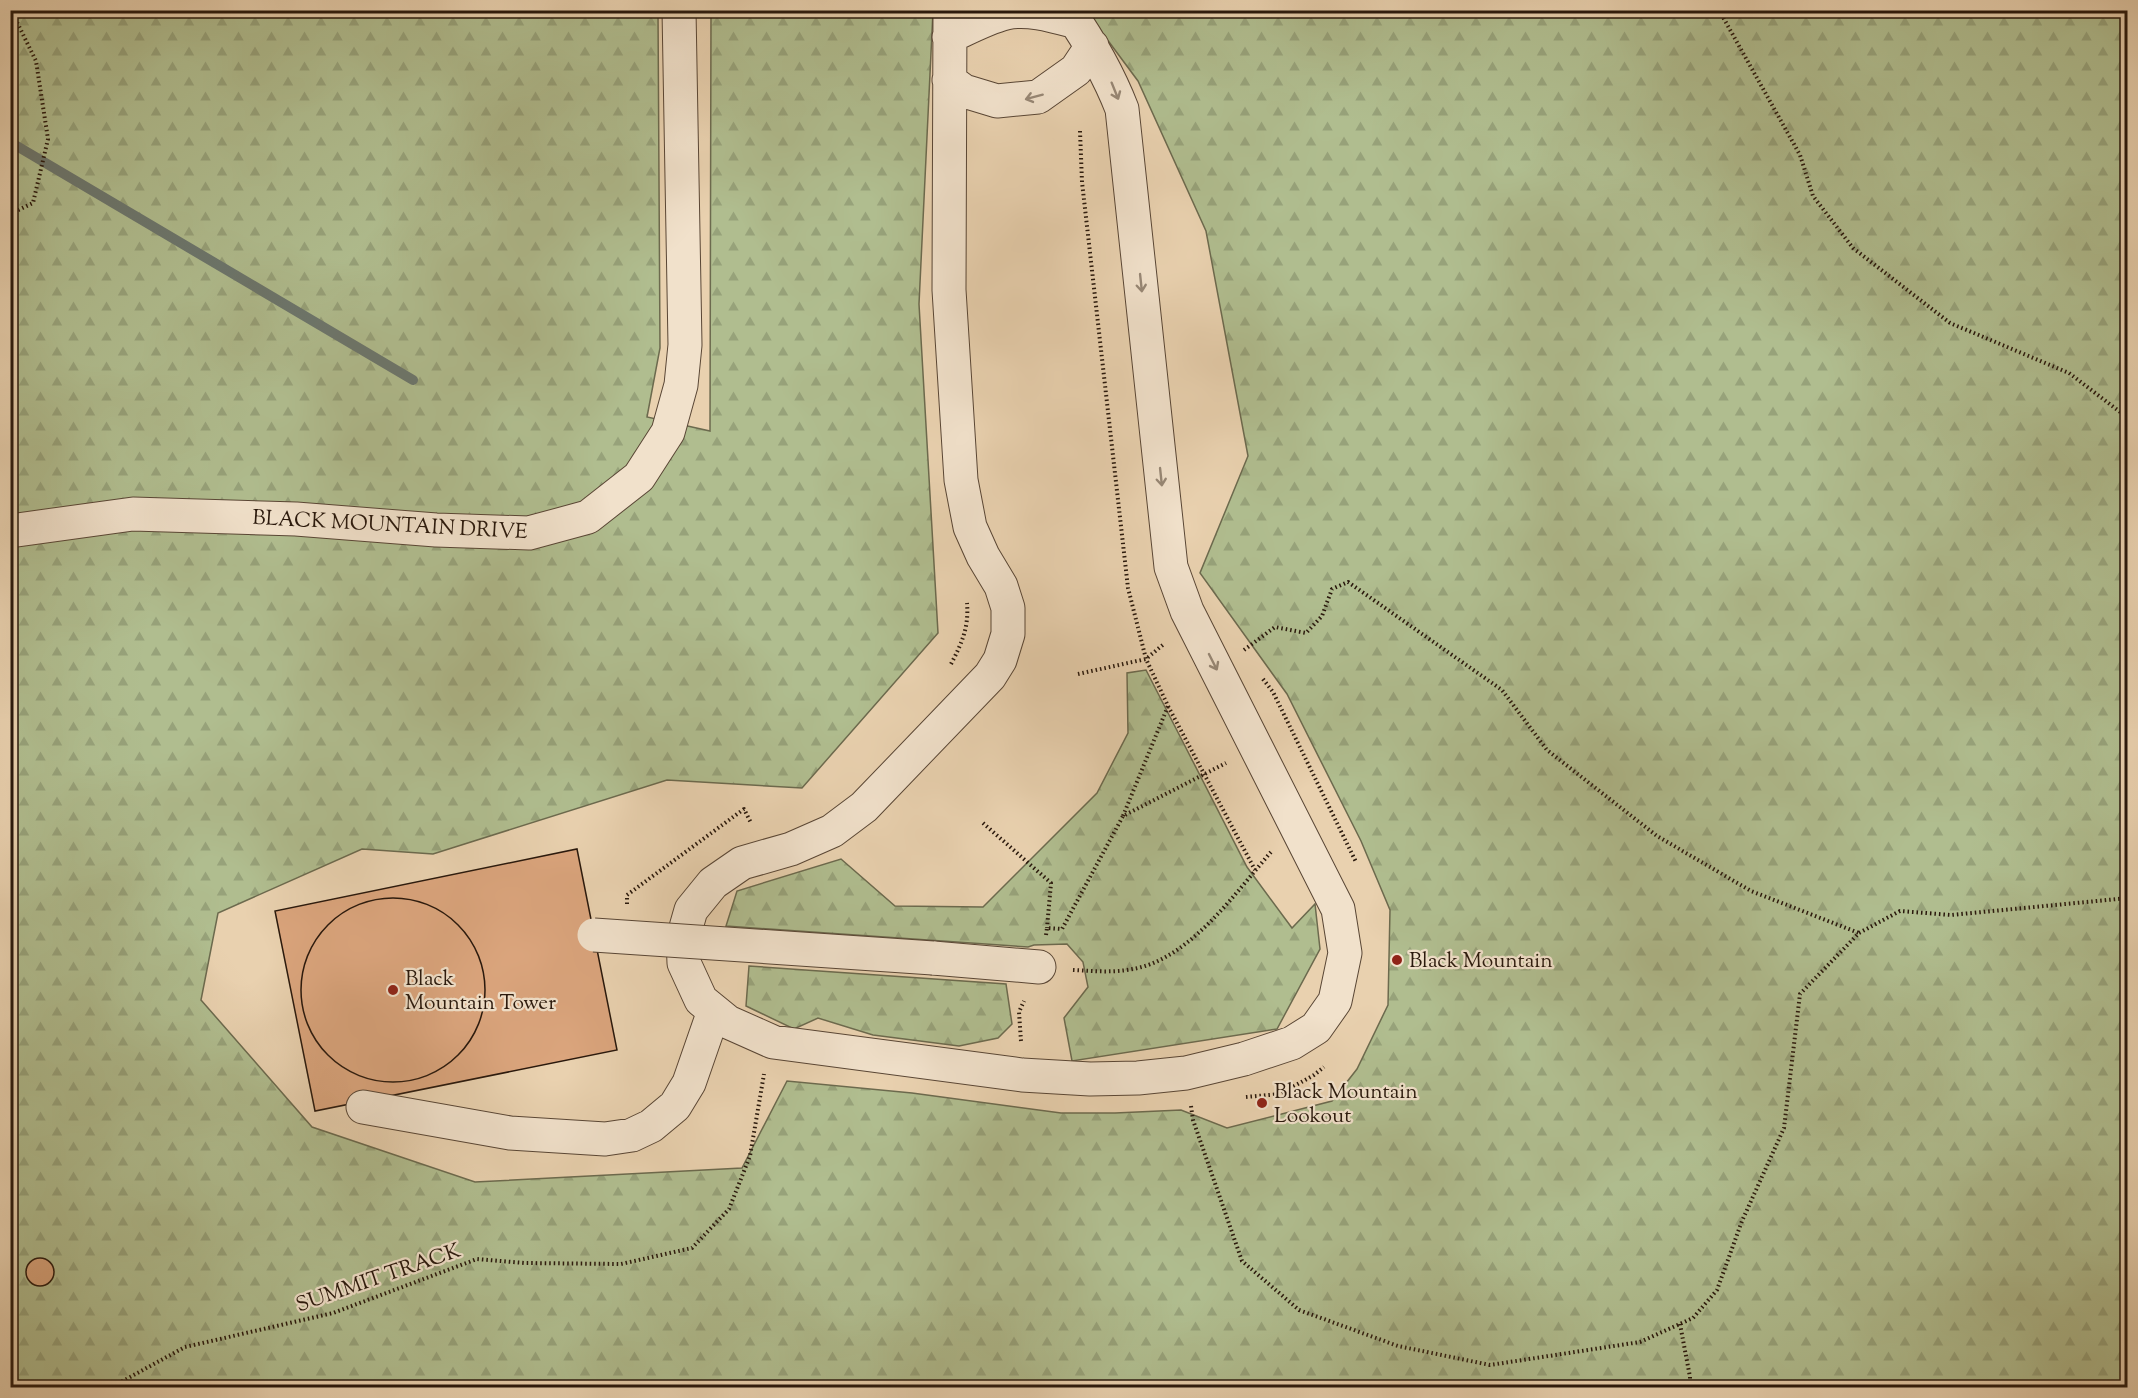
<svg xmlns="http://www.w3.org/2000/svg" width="2138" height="1398" font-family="'Sorts Mill Goudy',serif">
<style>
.forest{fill:url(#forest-firs);stroke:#6c6a4e;stroke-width:1.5}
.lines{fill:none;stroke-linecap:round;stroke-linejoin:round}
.stream{stroke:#6c776e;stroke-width:10}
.building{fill:#dba57d;stroke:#29180c;stroke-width:1.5}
.minor-casing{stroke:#594635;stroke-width:35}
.path{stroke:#29180c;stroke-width:4;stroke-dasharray:1.5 3;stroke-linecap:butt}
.minor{stroke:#f1e1cb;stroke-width:33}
.minor-bridge-casing{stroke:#594635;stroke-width:35;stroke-linecap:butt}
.minor-bridge{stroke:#f1e1cb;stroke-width:33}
.oneway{stroke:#978775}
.poi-dot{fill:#8f2418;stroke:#f1e1cb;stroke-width:2}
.labels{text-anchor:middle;stroke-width:4.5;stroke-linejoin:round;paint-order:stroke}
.street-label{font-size:21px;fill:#29180c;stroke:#f1e1cb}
.poi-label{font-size:21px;fill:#29180c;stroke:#f1e1cb;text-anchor:start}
</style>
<defs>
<pattern id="forest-firs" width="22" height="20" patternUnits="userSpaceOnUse" patternTransform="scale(1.5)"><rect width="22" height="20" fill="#b0bd8f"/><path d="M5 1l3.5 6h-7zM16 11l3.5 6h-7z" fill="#97a27a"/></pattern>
</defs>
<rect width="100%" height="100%" fill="#e9d1af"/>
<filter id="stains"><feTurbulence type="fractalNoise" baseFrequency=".00333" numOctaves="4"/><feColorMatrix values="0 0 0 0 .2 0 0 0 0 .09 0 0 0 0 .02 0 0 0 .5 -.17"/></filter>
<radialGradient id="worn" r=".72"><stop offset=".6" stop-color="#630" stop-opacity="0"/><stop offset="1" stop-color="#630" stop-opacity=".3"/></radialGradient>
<path class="forest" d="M10,11H658L660,348L647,417L710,431L711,11H933L919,304L938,633L802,788L667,780L433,854L362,849L218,913L201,1000L312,1127L475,1182L742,1168L787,1081L912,1093L1061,1113H1115L1181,1110L1227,1128L1332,1101L1357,1069L1388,1005L1390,910L1361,841L1287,694L1200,573L1248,456L1206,231L1138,81L1086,11H2127V1387H11Z
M1146,670L1247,867L1292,928L1315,904L1320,949L1277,1029L1072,1061L1064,1018L1088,987L1083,962L1067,944L1034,945L1028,947L726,926L737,891L841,859L895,906L983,907L1097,793L1128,733L1127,673Z
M749,966L1006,984L1012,1024L998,1038L959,1046L873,1035L818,1018L794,1029L746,1006Z"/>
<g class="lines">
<path class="stream" d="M10,142L413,380"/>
</g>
<path class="building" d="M577,849L617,1050L315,1111L275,911Z
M301 990a92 92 0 1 1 184 0a92 92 0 1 1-184 0Z
M26 1272a14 14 0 1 1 28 0a14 14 0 1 1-28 0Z"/>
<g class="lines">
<g class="minor-casing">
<path id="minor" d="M950,10L949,290L961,480L970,527L983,556L1001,586L1008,608V634L1000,660L990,676L864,807L832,831L791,849L742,863L713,883L691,910L683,938L684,963L701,1000L728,1022L773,1042L1022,1075L1090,1079L1138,1078L1186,1073L1244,1059L1292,1043L1316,1028L1335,1001L1345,953L1338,909L1187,611L1171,567L1122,109C1108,73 1090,42 1068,10
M949,37C968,28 986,18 1006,13C1028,8 1054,16 1076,22
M949,80L964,91L997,101L1038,97L1076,70L1092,46
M10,531L133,514L296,519L436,530L529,533L588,517L639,477L668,432L681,385L685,345L679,10
M933,958L1039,967
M363,1107L510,1133L605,1139L632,1135L651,1126L675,1106L689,1083L714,1011"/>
</g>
<path class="path" d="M1719,10L1800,155L1813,196L1853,248L1950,323L2069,373L2128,418
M1080,131L1082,182L1128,588L1146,659L1168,706L1255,870
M10,214L33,203L48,139L36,61L11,10
M1244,650L1275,627L1306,633L1322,616L1332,589L1348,582L1502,690L1547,750L1657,836L1751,891L1859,933
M951,664C962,643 969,627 967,603
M1078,674L1146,659L1165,643
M1263,679L1273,692L1356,862
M1123,816L1168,706
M983,823L1051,883L1047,928
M627,904V895L744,809L751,823
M1046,935L1047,928L1062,929L1123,816L1226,763
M1073,970C1093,971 1113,973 1133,969C1190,959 1235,893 1271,852
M1021,1041L1019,1012L1024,1001
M1246,1097L1280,1094L1314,1075L1324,1067
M1191,1106L1193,1120L1242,1261L1299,1310L1398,1346L1490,1365L1640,1342L1693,1318L1717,1290L1742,1221L1784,1128L1800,994L1859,933L1900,911L1951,915L2128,898
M1680,1324L1690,1377V1388
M110,1388L185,1347L333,1313L477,1259L524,1263L621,1264L692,1248L729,1209L750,1156L764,1074"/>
<use href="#minor" class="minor"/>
<g class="minor-bridge-casing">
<path id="minor-bridge" d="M594,935L933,958"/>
</g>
<use href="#minor-bridge" class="minor-bridge"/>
</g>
<defs><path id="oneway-shaft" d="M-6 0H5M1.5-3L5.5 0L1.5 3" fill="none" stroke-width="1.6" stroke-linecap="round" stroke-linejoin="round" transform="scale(1.5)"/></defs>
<g class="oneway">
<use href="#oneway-shaft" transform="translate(1115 91) rotate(68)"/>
<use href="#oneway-shaft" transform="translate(1034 97) rotate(165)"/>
<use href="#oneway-shaft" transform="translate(1141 283) rotate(84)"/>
<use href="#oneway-shaft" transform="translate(1161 477) rotate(84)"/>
<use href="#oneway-shaft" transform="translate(1213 662) rotate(63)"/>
</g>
<g class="poi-dot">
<circle cx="1397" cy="960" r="6"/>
<circle cx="393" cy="990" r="6"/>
<circle cx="1262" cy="1103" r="6"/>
</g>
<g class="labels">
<g class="street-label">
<text transform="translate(390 524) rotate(3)" y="7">BLACK MOUNTAIN DRIVE</text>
<text transform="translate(378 1277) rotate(-19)" y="7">SUMMIT TRACK</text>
</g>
<g class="poi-label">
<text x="1409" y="967">Black Mountain</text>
<text x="405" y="985">Black<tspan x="405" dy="24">Mountain Tower</tspan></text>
<text x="1274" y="1098">Black Mountain<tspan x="1274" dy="24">Lookout</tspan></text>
</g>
</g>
<rect width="2138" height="1398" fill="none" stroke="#e9d1af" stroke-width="36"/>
<rect x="12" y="12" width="2114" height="1374" fill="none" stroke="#29180c" stroke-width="3"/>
<rect x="18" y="18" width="2102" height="1362" fill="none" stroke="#29180c" stroke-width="1.5"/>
<rect width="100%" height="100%" filter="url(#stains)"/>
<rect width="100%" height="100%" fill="url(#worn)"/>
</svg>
